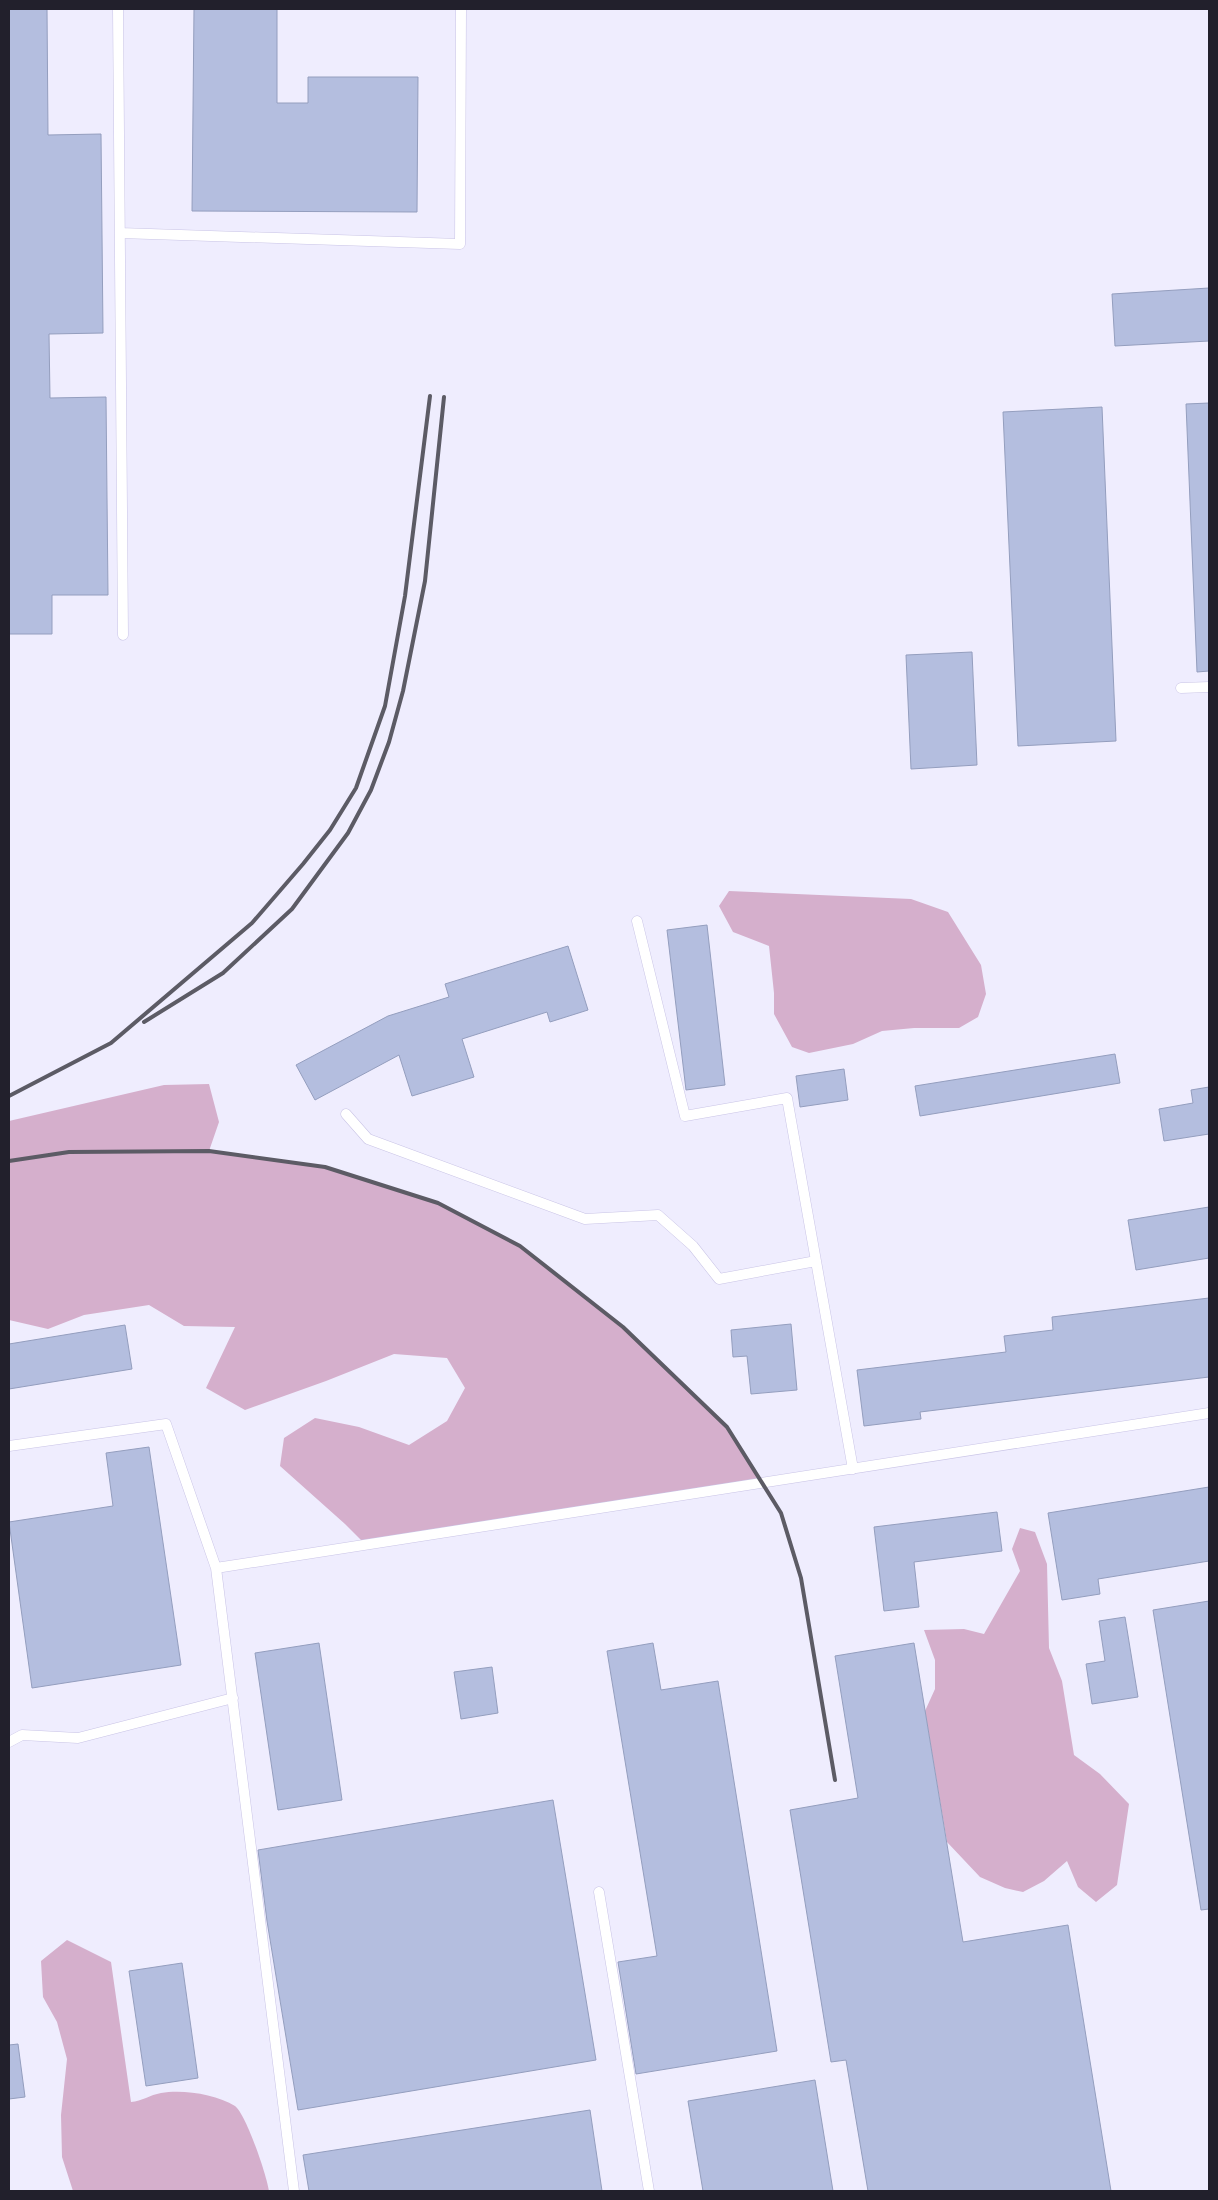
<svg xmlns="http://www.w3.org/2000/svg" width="1218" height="2200" font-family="'PT Sans Narrow',sans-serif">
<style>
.built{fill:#efedfe}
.forest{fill:#d5afcc}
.building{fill:#b4bedf;stroke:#949ebe}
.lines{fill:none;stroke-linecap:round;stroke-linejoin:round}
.lane-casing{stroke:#c9c4e6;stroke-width:11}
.lane{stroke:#fff;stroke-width:10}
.rail{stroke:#5c5b65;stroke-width:4}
</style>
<rect width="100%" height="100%" fill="#f7f7fe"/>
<path class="built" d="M9,9H1209V2191H9Z"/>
<path class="forest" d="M729,891L911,899L948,912L981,965L986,994L978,1017L959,1028H914L882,1031L853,1044L809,1053L792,1047L774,1014V993L769,946L733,932L719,906Z
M209,1084L219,1122L209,1151L325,1167L438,1203L520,1246L623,1327L727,1427L762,1483L366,1545L345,1524L280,1466L284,1438L315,1418L359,1427L409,1445L447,1421L465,1388L447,1358L394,1354L326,1381L245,1410L206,1388L235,1327L184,1326L149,1305L84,1315L48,1329L9,1320V1121L164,1085Z
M1020,1528L1035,1532L1047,1564L1049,1648L1062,1681L1074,1755L1100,1774L1129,1804L1117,1885L1096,1902L1078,1887L1067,1861L1044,1881L1023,1892L1005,1888L980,1877L947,1842L925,1711L935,1689V1660L924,1630L964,1629L984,1634L1020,1571L1012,1549Z
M67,1940L111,1962L131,2102C142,2101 150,2095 161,2093C182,2089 216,2094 235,2106C246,2114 267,2176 269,2191H73L62,2157L61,2115L67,2059L57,2022L43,1997L41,1961Z"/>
<path class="building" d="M9,9H47L48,135L101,134L103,333L49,334L50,398L106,397L108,595H52V634H9Z
M194,9H277V103H308V77H418L417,212L192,211Z
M1209,288V341L1115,346L1112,294Z
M1209,403V671L1197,672L1186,404Z
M1102,407L1116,741L1018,746L1003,412Z
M972,652L977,765L911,769L906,655Z
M707,925L725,1085L686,1090L667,930Z
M568,946L588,1010L550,1022L547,1012L462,1039L474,1077L412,1096L399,1055L315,1100L296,1065L388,1016L449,997L445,984Z
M1115,1054L1120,1083L920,1116L915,1086Z
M844,1069L848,1100L800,1107L796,1076Z
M1209,1087V1134L1164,1141L1159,1109L1193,1103L1191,1090Z
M1209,1207V1258L1136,1270L1128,1220Z
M1209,1298V1377L920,1412L921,1419L864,1426L857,1370L1006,1352L1004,1336L1053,1330L1052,1317Z
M791,1324L797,1390L751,1394L747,1356L733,1357L731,1330Z
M125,1325L132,1369L9,1389V1344Z
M149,1447L181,1665L32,1688L9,1522L113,1506L106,1453Z
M1209,1487V1561L1098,1579L1100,1594L1062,1600L1048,1513Z
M997,1512L1002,1551L914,1562L919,1607L884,1611L874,1527Z
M1209,1601V1909L1201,1910L1153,1610Z
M1125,1617L1138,1697L1092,1704L1086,1664L1105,1661L1099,1621Z
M319,1643L342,1800L278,1810L255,1653Z
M653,1643L661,1690L718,1681L777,2051L636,2074L618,1962L657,1956L607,1651Z
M914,1643L963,1942L1068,1925L1111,2191H868L846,2060L831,2062L790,1810L858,1798L835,1656Z
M492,1667L498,1713L461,1719L454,1672Z
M553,1800L596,2060L298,2110L267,1921L258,1850Z
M182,1963L198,2078L146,2086L129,1971Z
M18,2044L25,2097L9,2099V2045Z
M815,2080L833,2191H703L688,2101Z
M590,2110L602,2191H309L303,2155Z"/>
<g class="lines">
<g class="lane-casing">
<path id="lane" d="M118,9L123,635
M120,233L460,244L461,9
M1181,688L1209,687
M637,921L685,1116L787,1098L853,1469
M346,1114L368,1139L585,1219L658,1215L693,1246L719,1279L816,1261
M9,1446L166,1424L216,1568L1209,1413
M216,1568L294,2191
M9,1742L22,1735L78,1738L233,1698
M599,1892L649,2191"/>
</g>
<use href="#lane" class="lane"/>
<path class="rail" d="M144,1022L223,973L292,909L348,833L371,790L389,742L403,691L425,581L444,397
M9,1096L111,1043L252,923L303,864L330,830L356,788L385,706L405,596L430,396
M9,1161L69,1152L209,1151L325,1167L438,1203L520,1246L623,1327L727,1427L781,1513L801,1578L835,1780"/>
</g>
<rect width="1218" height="2200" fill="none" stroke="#22202c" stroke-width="20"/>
</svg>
